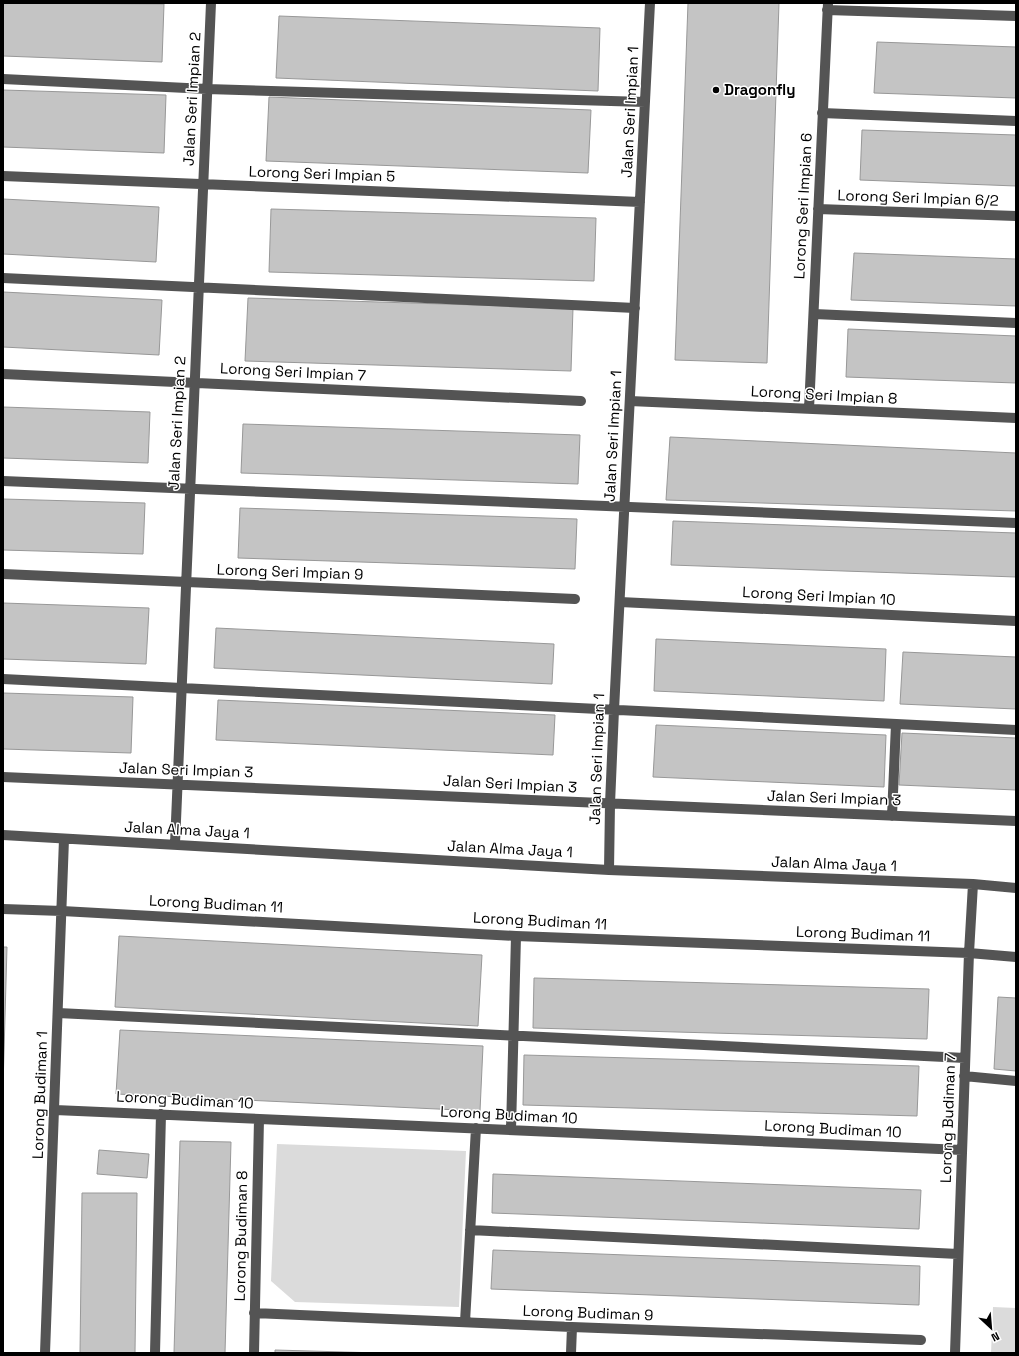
<svg xmlns="http://www.w3.org/2000/svg" width="1019" height="1356" font-family="'Space Grotesk',sans-serif">
<style>
.green{fill:#dbdbdb}
.building{fill:#c4c4c4;stroke:#989898}
.lines{fill:none;stroke-linecap:round;stroke-linejoin:round}
.minor{stroke:#545454;stroke-width:10}
.poi-dot{fill:#000;stroke:#fff;stroke-width:1.5}
.labels{text-anchor:middle;stroke-width:3;stroke-linejoin:round;paint-order:stroke}
.poi-label{font-size:15px;font-weight:bold;fill:#000;stroke:#fff;text-anchor:start}
.street-label{font-size:15px;fill:#000;stroke:#fff}
</style>
<rect width="100%" height="100%" fill="#fff"/>
<path class="green" d="M277,1144L466,1151L459,1307L295,1302L271,1281Z
M993,1307L1016,1308V1353H991Z"/>
<path class="building" d="M3,3L164,4L162,62L3,56Z
M688,3H779L767,363L675,360Z
M279,16L600,28L598,91L276,78Z
M877,42L1016,47V98L874,93Z
M3,90L166,95L164,153L3,147Z
M269,97L591,110L588,173L266,161Z
M862,130L1016,135V186L860,180Z
M3,199L159,207L156,262L3,254Z
M271,209L596,218L594,281L269,272Z
M854,253L1016,259V306L851,300Z
M3,292L162,300L159,355L3,347Z
M248,298L573,308L571,371L245,361Z
M848,329L1016,336V383L846,377Z
M3,407L150,412L148,463L3,458Z
M243,424L580,435L578,484L241,473Z
M670,437L1016,453V511L666,500Z
M3,499L145,503L143,554L3,550Z
M240,508L577,519L575,569L238,558Z
M673,521L1016,533V577L671,565Z
M3,603L149,608L146,664L3,659Z
M216,628L554,644L552,684L214,668Z
M656,639L886,649L884,701L654,691Z
M903,652L1016,657V709L900,704Z
M3,693L133,697L131,753L3,749Z
M218,700L555,715L553,755L216,740Z
M656,725L886,735L884,787L653,777Z
M902,733L1016,738V790L899,785Z
M119,936L482,955L478,1026L115,1007Z
M3,947H7L3,1087Z
M534,978L929,989L927,1039L533,1028Z
M998,997L1016,998V1071L994,1069Z
M120,1030L483,1046L480,1111L116,1094Z
M524,1055L919,1066L917,1116L523,1105Z
M180,1141L231,1142L225,1353H174Z
M99,1150L149,1154L147,1178L97,1174Z
M493,1174L921,1190L919,1229L492,1213Z
M82,1193H137L135,1353H80Z
M493,1250L920,1266L919,1305L491,1289Z
M275,1350L379,1353H275Z"/>
<g class="lines">
<path class="minor" d="M827,10L1016,16
M3,79L207,89L645,102
M822,113L1016,121
M3,176L640,202
M818,209L1016,216
M3,278L635,308
M814,314L1016,323
M3,374L581,401
M630,401L1016,418
M809,409L828,3
M3,481L1016,523
M3,574L575,599
M620,602L1016,621
M3,679L1016,730
M3,777L1016,821
M892,816L896,724
M3,835L609,870L973,884L1016,888
M175,844L211,3
M609,870L610,804L614,710L650,3
M3,909L62,911L516,936L969,953L1016,957
M58,1013L965,1058
M964,1076L1016,1081
M55,1110L962,1150
M511,1130L516,936
M470,1230L958,1254
M254,1313L572,1327L921,1340
M465,1322L476,1128
M45,1353L64,839
M155,1353L161,1114
M254,1353L259,1119
M571,1353L572,1327
M955,1353L969,953L973,884"/>
</g>
<circle class="poi-dot" cx="716" cy="90" r="4"/>
<g class="labels">
<g class="poi-label">
<text x="724" y="95">Dragonfly</text>
</g>
<g class="street-label">
<text transform="translate(192 99) rotate(-87)" y="5">Jalan Seri Impian 2</text>
<text transform="translate(630 112) rotate(-87)" y="5">Jalan Seri Impian 1</text>
<text transform="translate(322 174) rotate(2)" y="5">Lorong Seri Impian 5</text>
<text transform="translate(918 198) rotate(2)" y="5">Lorong Seri Impian 6/2</text>
<text transform="translate(803 206) rotate(-87)" y="5">Lorong Seri Impian 6</text>
<text transform="translate(293 372) rotate(3)" y="5">Lorong Seri Impian 7</text>
<text transform="translate(824 395) rotate(3)" y="5">Lorong Seri Impian 8</text>
<text transform="translate(177 423) rotate(-87)" y="5">Jalan Seri Impian 2</text>
<text transform="translate(613 436) rotate(-87)" y="5">Jalan Seri Impian 1</text>
<text transform="translate(290 572) rotate(2)" y="5">Lorong Seri Impian 9</text>
<text transform="translate(819 596) rotate(3)" y="5">Lorong Seri Impian 10</text>
<text transform="translate(597 759) rotate(-88)" y="5">Jalan Seri Impian 1</text>
<text transform="translate(186 770) rotate(2)" y="5">Jalan Seri Impian 3</text>
<text transform="translate(510 784) rotate(3)" y="5">Jalan Seri Impian 3</text>
<text transform="translate(834 798) rotate(2)" y="5">Jalan Seri Impian 3</text>
<text transform="translate(187 830) rotate(3)" y="5">Jalan Alma Jaya 1</text>
<text transform="translate(510 849) rotate(3)" y="5">Jalan Alma Jaya 1</text>
<text transform="translate(834 864) rotate(2)" y="5">Jalan Alma Jaya 1</text>
<text transform="translate(216 904) rotate(3)" y="5">Lorong Budiman 11</text>
<text transform="translate(540 921) rotate(3)" y="5">Lorong Budiman 11</text>
<text transform="translate(863 934) rotate(2)" y="5">Lorong Budiman 11</text>
<text transform="translate(40 1095) rotate(-88)" y="5">Lorong Budiman 1</text>
<text transform="translate(185 1100) rotate(3)" y="5">Lorong Budiman 10</text>
<text transform="translate(509 1115) rotate(3)" y="5">Lorong Budiman 10</text>
<text transform="translate(948 1118) rotate(-88)" y="5">Lorong Budiman 7</text>
<text transform="translate(833 1129) rotate(3)" y="5">Lorong Budiman 10</text>
<text transform="translate(241 1236) rotate(-89)" y="5">Lorong Budiman 8</text>
<text transform="translate(588 1313) rotate(2)" y="5">Lorong Budiman 9</text>
</g>
</g>
<rect width="1019" height="1356" fill="none" stroke="#000000" stroke-width="8"/>
<g transform="translate(991 1328) rotate(154)" stroke="#ffffff" stroke-width="3" paint-order="stroke">
<path d="M0-3L7 15L0 10L-7 15Z" fill="#000000"/>
<text y="-6" font-size="11" font-weight="bold" text-anchor="middle" fill="#000000">N</text>
</g>
</svg>
